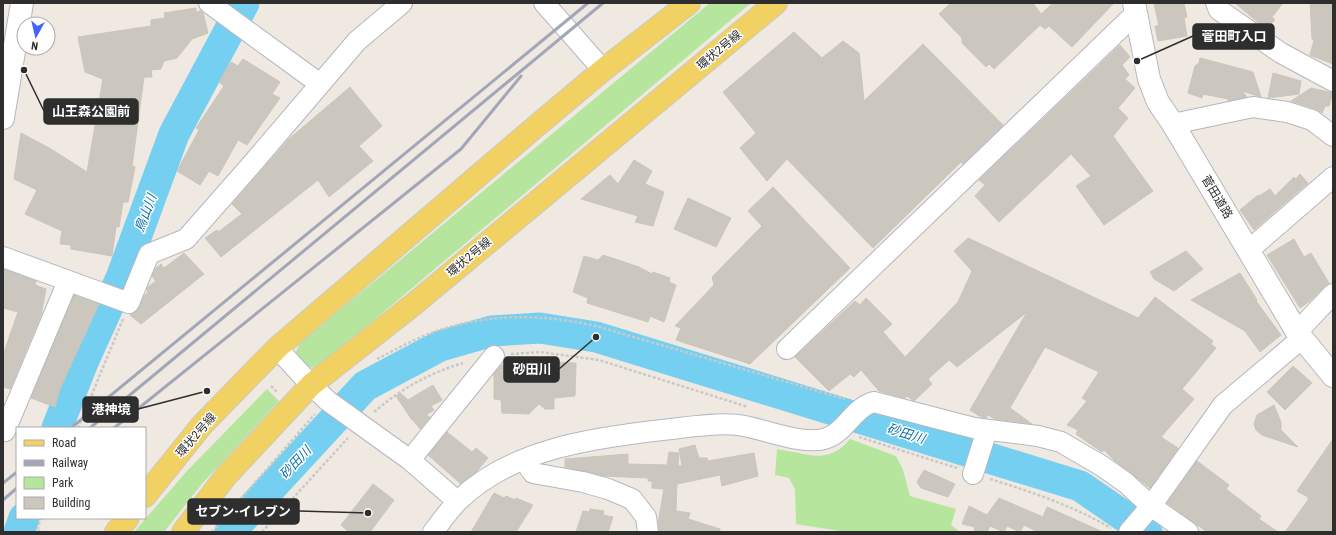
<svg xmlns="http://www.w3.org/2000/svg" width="1336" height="535" font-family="'Roboto Condensed','Noto Sans JP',sans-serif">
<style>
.green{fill:#b6e59e}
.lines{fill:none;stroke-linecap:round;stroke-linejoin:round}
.river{stroke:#75cff0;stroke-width:31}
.building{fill:#cbc7bf;stroke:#cbc5ba}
.minor-casing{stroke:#b4b7c1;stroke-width:22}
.tertiary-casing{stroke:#b4b7c1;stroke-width:24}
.primary-casing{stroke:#c9c9c9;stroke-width:24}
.path{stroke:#c9c9c9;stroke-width:2.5;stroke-dasharray:3 2;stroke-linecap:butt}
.minor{stroke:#fff;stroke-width:20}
.tertiary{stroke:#fff;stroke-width:22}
.primary{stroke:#f2d163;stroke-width:22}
.rail{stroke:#a3a6b8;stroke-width:3}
.labels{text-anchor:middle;stroke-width:3;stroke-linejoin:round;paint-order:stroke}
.street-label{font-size:12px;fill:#2e2e2e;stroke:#fff}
.water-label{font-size:13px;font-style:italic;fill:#0d6fa3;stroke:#fff}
.leader{fill:none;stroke:#2e2e2e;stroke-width:1.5}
.callout-dot{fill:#2e2e2e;stroke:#fff;stroke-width:1.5}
.callout{fill:#2e2e2e;stroke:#2e2e2e;stroke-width:1.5}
.callout-label{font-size:13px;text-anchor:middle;font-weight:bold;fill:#fff}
</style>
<rect width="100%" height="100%" fill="#efe9e1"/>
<path class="green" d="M710,3H751L323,363L312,368L300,364L295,354L300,343Z
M267,389L279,401L201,485L164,532H134L187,471Z
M850,439L896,456L903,470L910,496L956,509L951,525L960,532H846L796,524L795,489L789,478L775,475L777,449C806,453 828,466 850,439Z"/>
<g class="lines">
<path class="river" d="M57,428L83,362L121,278L174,134L244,3
M19,532L24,518
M230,532L365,386L440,346L492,331L540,328L596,337L1080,486L1147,532"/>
</g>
<path class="building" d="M951,3H1033L1041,14L1053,3H1114L1072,47L1049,26L1045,29L1040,25L994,69L989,64L986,67L962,43V38L939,14Z
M1154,3H1184L1187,17L1184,18L1187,36L1158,41L1155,26H1159Z
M1235,3H1283L1272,17L1275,20L1266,29Z
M1310,3H1333V64L1310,55L1314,40L1312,39Z
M196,8V12L201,11L203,13L208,33L192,39L177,58L164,61L161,69L151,70L152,77H144L132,166L135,167L128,202H123L119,227H116L112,256L71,249V245L60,244L62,231L25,214L37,190L14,179L21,133L51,149L87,172L103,79L85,72L78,37L151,26V20L165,18L164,13Z
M794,32L822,58L843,41L859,53L864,101L923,44L1003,125L963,164L961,162L873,248L787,159L767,181L740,148L756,133L723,92Z
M1120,45L1130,57L1122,65L1129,75L1125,79L1135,88L1118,108L1128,118L1113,136L1153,191L1104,225L1076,186L1091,176L1071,154L999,222L975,196L985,185L979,180Z
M1200,58L1253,72L1261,97L1242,91L1247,97L1228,101V99L1203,94L1202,98L1188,93L1195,66L1199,63Z
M243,59L280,82L272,94L280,98L247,145L238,140L218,176L209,171L200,185L177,171L199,130L196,128L224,86L219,82L231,62L238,66Z
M1273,73L1301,81L1299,94L1268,98Z
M350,87L382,126L359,146L373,161L329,197L318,180L221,257L205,238L217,230L218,232L242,214L232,204L289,139Z
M1311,88L1333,93L1329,106H1325L1322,113L1316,109L1291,101Z
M634,160L652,171L645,184L664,192L653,226L635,222L638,216L581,199L610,175L618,184Z
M1300,174L1308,183L1254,230L1240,210L1258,195L1259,196L1270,189L1275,196L1294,177L1296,179Z
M773,187L850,268L750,364L676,340L681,328L675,326L714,285L712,277L762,226L748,211Z
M688,198L731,218L716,247L674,229Z
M968,238L1138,318L1155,297L1213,341L1211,344L1216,348L1182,389L1194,399L1161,437L1178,448L1150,488L1114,460L1104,450L1102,452L1076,434L1078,430L1067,425L1087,401L1082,398L1099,372L1045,347L1010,408L1032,424L995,419L988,415L986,418L981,417L970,410L1027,312L957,367L949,360L928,379L932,384L914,401L907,396L905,398L879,391L861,370L854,377L850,374L829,391L795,357L855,301L860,305L866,298L892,324L883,332L905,357L958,302L972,271L954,251Z
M1294,239L1304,257L1311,253L1329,283L1310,301L1300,308L1267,255Z
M1186,251L1203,269L1174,291L1154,279L1150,272Z
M184,253L204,274L141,324L130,315L139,308L144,296L148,292L147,290L148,287L156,281L152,276L156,268L161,264L164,268Z
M603,255L639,267L652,274L653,272L670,278L669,282L676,285L664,322L650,316L648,322L587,303L588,298L573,292L584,256L598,260Z
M3,269L36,281L35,285L46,289L41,315L10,389L3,387V355L18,312L3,308Z
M1240,273L1257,300L1256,301L1281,335L1260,352L1245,331L1191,300Z
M74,295L99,304L60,389L55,407L31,398Z
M529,361L576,363L575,396L554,398V409H545L539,404L529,414L502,413L501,400L494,399V374L501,365H526Z
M1293,366L1312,383L1285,410L1267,392Z
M433,385L442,400L431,406L434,410L426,415L430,417L420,429L413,420H412L396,396L400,393L408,400Z
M1274,405L1281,422V430L1298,447L1262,435L1256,430L1254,424L1257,415Z
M447,432L472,452L476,448L488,458L476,472L461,484L428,455Z
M1333,439V532H1285L1308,500V497L1297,491Z
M695,445L699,458H707L708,461L754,453L758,476L722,486L720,475L677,484L676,511L690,513L688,519L720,529V532H659L658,523L664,489L652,488V481H648V478L603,476L565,467V459L628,454V464L667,465L669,452L679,453L678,466H682L679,449Z
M1197,461L1229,485L1226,489L1261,516L1259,519L1278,532H1207L1167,503Z
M924,470L955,484L948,497L921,488L917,482Z
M373,484L394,500L370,532H349L341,525Z
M494,493L504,498L506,496L515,500L516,498L533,505L516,532H471Z
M999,498L1043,517L1047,507L1103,532H1038L1024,525L1020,532L1007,526L1004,532L990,526L987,532H974L975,527L962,524L969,506L987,515Z
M590,509L604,511L603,515L613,517L608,532H576L583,511L589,512Z"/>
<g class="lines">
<g class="minor-casing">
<path id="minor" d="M209,3L320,84
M544,3L603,70
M1216,3L1219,10L1281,53L1333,81
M1173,124L1253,107L1287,112L1312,120L1333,136
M1249,250L1333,177
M3,257L129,303L149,254L186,239L252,164L357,41L402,3
M1297,332L1333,294
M277,348L311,385L328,401L410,460L457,501
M787,349L1135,14
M3,430L5,431L68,281
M410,460L494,356
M524,460L533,473L583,482L608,489L632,499L646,517L648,532
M973,474L987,430
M433,532C441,522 449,510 458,501C511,449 592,438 662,430C683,428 718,422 738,425C763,428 799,445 824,439C845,434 853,407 874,402L974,428L1038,436L1061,442L1102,466L1126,483L1151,506L1188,532
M1129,532L1151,506L1223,405L1301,339"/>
</g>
<g class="tertiary-casing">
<path id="tertiary" d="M1134,3L1149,79L1158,102L1173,124L1297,332L1333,376
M3,118L22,3"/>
</g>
<g class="primary-casing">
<path id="primary" d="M145,496L202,425L277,348L534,128L603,70L689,3
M116,532L128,518
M183,532L226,476L311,385L414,304L776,3"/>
</g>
<path class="path" d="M511,354L540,352L599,360L748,407
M377,359C393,351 409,342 426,335C482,313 538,313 596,326L845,399
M271,386L278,393
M374,412C401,389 429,373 463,363
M78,428L123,319
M859,437L957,468
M990,479C1032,492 1073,506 1111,528
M41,532L37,530L41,518
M212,532L315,414
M262,532L348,438"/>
<use href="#minor" class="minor"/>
<use href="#tertiary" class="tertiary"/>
<use href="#primary" class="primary"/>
<path class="rail" d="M71,428L588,3
M90,428L603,3
M114,428L461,149L521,76
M3,483L17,472
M3,500L17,488"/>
</g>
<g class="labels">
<g class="street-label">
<text transform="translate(719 50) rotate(-40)" y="4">環状2号線</text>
<text transform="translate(1217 197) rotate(59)" y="4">菅田道路</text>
<text transform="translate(469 257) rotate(-40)" y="4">環状2号線</text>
<text transform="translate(196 435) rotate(-49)" y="4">環状2号線</text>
</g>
<g class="water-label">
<text transform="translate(145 213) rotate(-70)" y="5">鳥山川</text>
<text transform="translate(906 433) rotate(17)" y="5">砂田川</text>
<text transform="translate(295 462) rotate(-47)" y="5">砂田川</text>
</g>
</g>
<path class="leader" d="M1137 61L1193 36M24 70L44 111M596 337L559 369M207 391L138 409M368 513L299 511"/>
<g class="callout-dot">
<circle cx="1137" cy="61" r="4"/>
<circle cx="24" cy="70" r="4"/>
<circle cx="596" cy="337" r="4"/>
<circle cx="207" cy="391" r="4"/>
<circle cx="368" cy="513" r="4"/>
</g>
<g class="callout">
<rect x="1193" y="24" width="81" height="25" rx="4"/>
<rect x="44" y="99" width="94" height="25" rx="4"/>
<rect x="504" y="357" width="55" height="25" rx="4"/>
<rect x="83" y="397" width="55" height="25" rx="4"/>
<rect x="188" y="499" width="111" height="25" rx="4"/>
</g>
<g class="callout-label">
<text x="1234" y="41">菅田町入口</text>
<text x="91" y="116">山王森公園前</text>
<text x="532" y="374">砂田川</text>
<text x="111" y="414">港神境</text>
<text x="243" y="516">セブン-イレブン</text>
</g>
<rect width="1336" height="535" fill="none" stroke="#2e2e2e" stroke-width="8"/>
<rect x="16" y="427" width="130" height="92" fill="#ffffff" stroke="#ababab"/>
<rect x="24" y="440" width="20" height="6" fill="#f2d163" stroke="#ababab"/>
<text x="52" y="447" font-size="12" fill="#2e2e2e">Road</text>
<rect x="24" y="460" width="20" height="6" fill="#a3a6b8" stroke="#ababab"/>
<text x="52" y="467" font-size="12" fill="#2e2e2e">Railway</text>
<rect x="24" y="477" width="20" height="12" fill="#b6e59e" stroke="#ababab"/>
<text x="52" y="487" font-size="12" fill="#2e2e2e">Park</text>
<rect x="24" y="497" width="20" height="12" fill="#cbc7bf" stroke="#ababab"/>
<text x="52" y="507" font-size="12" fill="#2e2e2e">Building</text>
<g transform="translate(36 36) rotate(188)"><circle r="19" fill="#ffffff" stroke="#ababab"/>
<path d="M0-3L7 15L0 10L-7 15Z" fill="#4264fb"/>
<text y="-6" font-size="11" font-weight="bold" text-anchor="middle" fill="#2e2e2e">N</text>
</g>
</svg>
